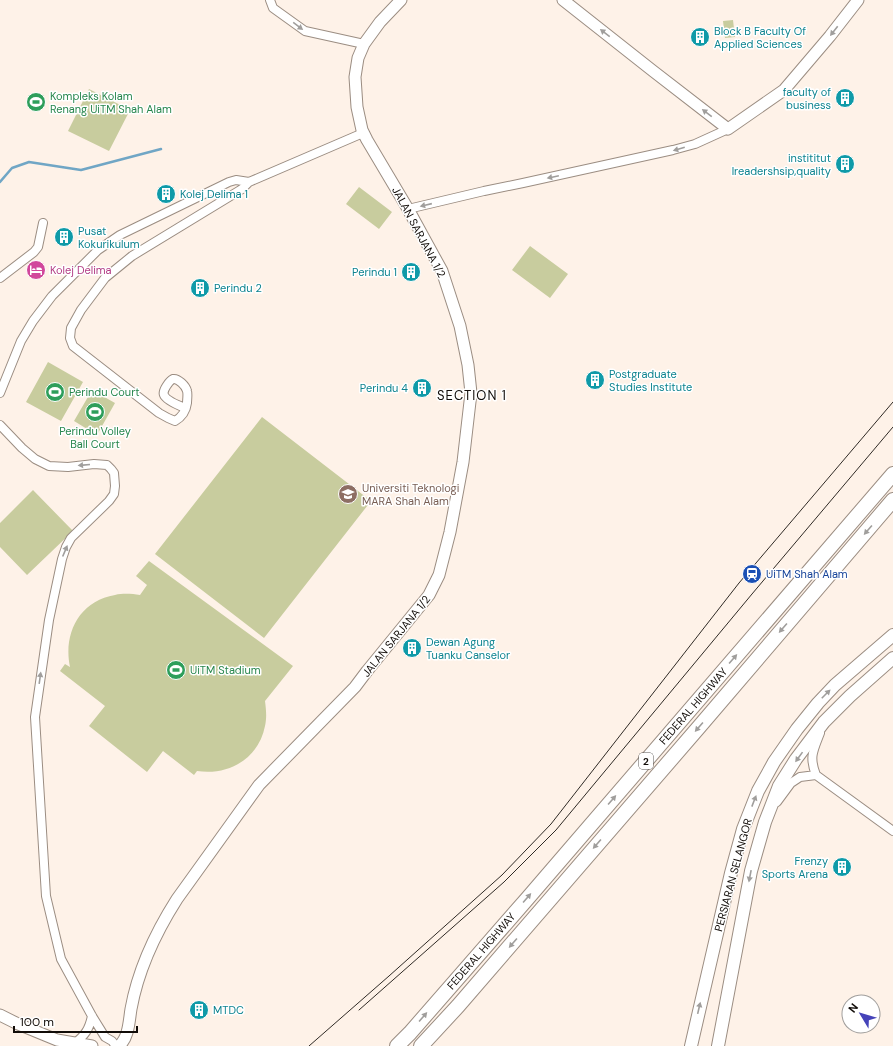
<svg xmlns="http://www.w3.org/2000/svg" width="893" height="1046" font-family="'DM Sans',sans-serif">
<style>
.green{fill:#c8cc9e}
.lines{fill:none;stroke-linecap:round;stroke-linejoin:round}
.stream{stroke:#70a6c5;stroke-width:2.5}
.street-casing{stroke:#9b8d82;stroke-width:10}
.secondary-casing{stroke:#9b8d82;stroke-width:13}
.primary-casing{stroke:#9b8d82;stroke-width:14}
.highway-casing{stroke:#9b8d82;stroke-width:16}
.street{stroke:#fff;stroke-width:8}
.secondary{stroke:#fff;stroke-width:11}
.primary{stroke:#fff;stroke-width:12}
.highway{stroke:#fff;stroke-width:14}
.tram{stroke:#2f2a25;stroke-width:1}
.oneway{fill:#a09e9c}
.labels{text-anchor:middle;stroke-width:3;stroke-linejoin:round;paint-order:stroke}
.shield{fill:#fff;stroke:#585552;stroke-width:1}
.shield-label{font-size:10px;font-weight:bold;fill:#110c08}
.culture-label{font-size:11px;fill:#0d838f;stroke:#fff;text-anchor:start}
.leisure-label{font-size:11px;fill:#27864d;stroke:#fff;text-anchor:start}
.street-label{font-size:11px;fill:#110c08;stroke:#fff}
.hotel-label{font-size:11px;fill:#b23c85;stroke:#fff;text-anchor:start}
.education-label{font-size:11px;fill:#785e54;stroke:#fff;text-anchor:start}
.transit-label{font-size:11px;fill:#164399;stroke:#fff;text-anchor:start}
.quarter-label{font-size:13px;letter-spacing:1px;fill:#110c08;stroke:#fff}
</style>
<rect width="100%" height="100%" fill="#fef2e8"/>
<path class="green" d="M733,20L735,37L725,38L723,21Z
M89,89L130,110L109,151L68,131Z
M359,187L392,212L379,229L346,204Z
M530,246L568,274L550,298L512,270Z
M48,362L83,382L61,421L26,402Z
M92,390L115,403L97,435L74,421Z
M262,417L371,501L264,638L155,554Z
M33,490L73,531L27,575L0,547V523Z
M149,561L293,666L265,701C266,709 267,717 265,726C259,758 229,776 197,771L194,775L163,751L147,772L89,726L105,706L60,671L65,664L70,667C63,634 79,601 115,595C124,593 132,594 140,595L147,585L136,576Z"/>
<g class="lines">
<path class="stream" d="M0,182L12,168L29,162L81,170L161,149"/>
<g class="street-casing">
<path id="street" d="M270,0L273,8L305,31L364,44
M408,209L484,191L523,183L673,150L695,144L728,129
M0,278L34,252L38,247L43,223
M0,393L21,341L33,321L52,296L98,250L120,235L229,182L236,180L249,182L363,133
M185,408C180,406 166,400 164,395C162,391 169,381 173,379C178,378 186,386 187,391C188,394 187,400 187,403C186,411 182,417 175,421L168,418L159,413L73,346L70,338L71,328L81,310L105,278L132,256L242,189L249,182
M0,425L22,448L35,459L49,466L68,467L94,464L107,465L111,469L114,473L115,486L114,494L109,501L71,538L66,547L62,559L49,620L35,717L46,896L61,959L92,1016L105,1037L112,1041L116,1046
M820,733C813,751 809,757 816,775L893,831
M777,802L791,783L800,777L816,775
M74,1044C85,1035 89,1030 92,1016"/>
</g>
<g class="secondary-casing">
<path id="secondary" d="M563,0L653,71L728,129L784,90L830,36L858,0
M0,1015L18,1024L57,1040L92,1046
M119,1046C129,1037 129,1021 131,1009C138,970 156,932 177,899L259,785L355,687L367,671L429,595L439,575L450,532L463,462L471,393L468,365L460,326L442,271L408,209L367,140L362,130L357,107L355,77L358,58L364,44L380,22L401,0"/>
</g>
<g class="primary-casing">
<path id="primary" d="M691,1046L731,873L743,829L758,791L774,762L797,729L818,703L835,685L893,635
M718,1046L751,871L765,822L779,786L796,759L824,722L850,696L893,658"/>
</g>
<g class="highway-casing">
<path id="highway" d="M397,1046L410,1033L527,899L893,474
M421,1046L458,1006L699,727L893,500"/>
</g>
<use href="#street" class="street"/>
<use href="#secondary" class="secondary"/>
<use href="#primary" class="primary"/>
<use href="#highway" class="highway"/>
<path class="tram" d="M359,1010L504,882L556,830L752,594L893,427
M309,1046L389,976L502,875L551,824L739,583L893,402"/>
</g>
<defs><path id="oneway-solid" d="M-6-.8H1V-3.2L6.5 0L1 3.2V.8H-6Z"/></defs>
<g class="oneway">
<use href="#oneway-solid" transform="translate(298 26) rotate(37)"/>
<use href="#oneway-solid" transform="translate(834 31) rotate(128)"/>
<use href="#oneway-solid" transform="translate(605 33) rotate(-142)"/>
<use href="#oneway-solid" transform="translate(707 113) rotate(-143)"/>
<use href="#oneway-solid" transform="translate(679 149) rotate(164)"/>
<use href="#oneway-solid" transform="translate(553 177) rotate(168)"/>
<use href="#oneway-solid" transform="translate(426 205) rotate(167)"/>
<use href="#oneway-solid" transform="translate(84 465) rotate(175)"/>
<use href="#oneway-solid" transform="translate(868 530) rotate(131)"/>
<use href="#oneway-solid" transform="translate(65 551) rotate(-67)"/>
<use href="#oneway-solid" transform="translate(783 628) rotate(131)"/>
<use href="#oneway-solid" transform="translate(733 659) rotate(-49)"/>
<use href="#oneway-solid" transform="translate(40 678) rotate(-82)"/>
<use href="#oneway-solid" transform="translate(826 694) rotate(-45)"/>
<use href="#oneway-solid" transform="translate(699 727) rotate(131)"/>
<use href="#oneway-solid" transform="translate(799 757) rotate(126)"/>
<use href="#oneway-solid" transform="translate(612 800) rotate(-49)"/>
<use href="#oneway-solid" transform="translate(754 801) rotate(-69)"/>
<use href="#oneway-solid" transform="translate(597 844) rotate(131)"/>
<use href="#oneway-solid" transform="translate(750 876) rotate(101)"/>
<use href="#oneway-solid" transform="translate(527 898) rotate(-49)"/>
<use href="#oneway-solid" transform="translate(513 943) rotate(131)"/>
<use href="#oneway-solid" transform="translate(699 1008) rotate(-77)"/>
<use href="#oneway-solid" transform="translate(423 1017) rotate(-49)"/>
</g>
<defs>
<g id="building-disc" transform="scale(1)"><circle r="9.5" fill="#0f9aa8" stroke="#fff"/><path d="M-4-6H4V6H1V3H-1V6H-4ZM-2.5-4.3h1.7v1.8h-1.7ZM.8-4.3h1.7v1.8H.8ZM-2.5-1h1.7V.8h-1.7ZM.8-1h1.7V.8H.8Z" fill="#fff"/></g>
<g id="stadium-disc" transform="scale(1)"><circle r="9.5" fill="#2e9e5b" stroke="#fff"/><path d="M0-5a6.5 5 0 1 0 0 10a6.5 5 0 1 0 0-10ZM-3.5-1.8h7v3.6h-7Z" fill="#fff"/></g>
<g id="hotel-disc" transform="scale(1)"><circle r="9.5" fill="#d1479c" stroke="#fff"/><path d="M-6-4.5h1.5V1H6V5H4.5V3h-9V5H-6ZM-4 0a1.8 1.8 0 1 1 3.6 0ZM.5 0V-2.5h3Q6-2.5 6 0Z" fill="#fff"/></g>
<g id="university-disc" transform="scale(1)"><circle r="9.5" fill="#8d6e63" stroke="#fff"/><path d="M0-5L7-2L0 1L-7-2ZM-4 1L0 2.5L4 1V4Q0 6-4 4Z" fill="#fff"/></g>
<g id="station-disc" transform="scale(1)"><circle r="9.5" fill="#1a4fb4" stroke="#fff"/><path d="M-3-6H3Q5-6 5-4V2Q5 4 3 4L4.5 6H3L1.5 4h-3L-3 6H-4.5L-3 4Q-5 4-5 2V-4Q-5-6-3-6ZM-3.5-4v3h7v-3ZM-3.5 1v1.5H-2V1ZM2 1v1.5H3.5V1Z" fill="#fff"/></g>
</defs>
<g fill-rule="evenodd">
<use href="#building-disc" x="700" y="37"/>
<use href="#building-disc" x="845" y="98"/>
<use href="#stadium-disc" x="36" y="102"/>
<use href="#building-disc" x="845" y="164"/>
<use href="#building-disc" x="166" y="194"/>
<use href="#building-disc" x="64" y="237"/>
<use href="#hotel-disc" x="36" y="270"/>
<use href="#building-disc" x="411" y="272"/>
<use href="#building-disc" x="200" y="288"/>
<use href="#building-disc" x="595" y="380"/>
<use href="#building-disc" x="422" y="388"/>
<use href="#stadium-disc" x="55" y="392"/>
<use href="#stadium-disc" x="95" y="412"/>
<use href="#university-disc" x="348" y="494"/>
<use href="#station-disc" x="752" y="574"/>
<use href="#building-disc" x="412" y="648"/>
<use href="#stadium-disc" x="176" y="670"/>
<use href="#building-disc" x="842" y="867"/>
<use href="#building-disc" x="199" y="1010"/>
</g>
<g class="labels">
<rect class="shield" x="639" y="753" width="14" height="16" rx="3"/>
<g class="shield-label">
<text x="646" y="765">2</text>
</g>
<g class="culture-label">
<text x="714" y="35">Block B Faculty Of<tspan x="714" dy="13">Applied Sciences</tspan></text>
<text x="831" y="96" text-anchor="end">faculty of<tspan x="831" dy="13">business</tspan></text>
<text x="831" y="162" text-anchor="end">instititut<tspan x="831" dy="13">lreadershsip,quality</tspan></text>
<text x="180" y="198">Kolej Delima 1</text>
<text x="78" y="235">Pusat<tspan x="78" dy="13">Kokurikulum</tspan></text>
<text x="397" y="276" text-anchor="end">Perindu 1</text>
<text x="214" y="292">Perindu 2</text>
<text x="609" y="378">Postgraduate<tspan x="609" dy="13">Studies Institute</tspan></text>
<text x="408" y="392" text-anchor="end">Perindu 4</text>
<text x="426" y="646">Dewan Agung<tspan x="426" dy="13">Tuanku Canselor</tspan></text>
<text x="828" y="865" text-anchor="end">Frenzy<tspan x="828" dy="13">Sports Arena</tspan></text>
<text x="213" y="1014">MTDC</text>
</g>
<g class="leisure-label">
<text x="50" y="100">Kompleks Kolam<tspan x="50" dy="13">Renang UiTM Shah Alam</tspan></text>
<text x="69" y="396">Perindu Court</text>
<text x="95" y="435" text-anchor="middle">Perindu Volley<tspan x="95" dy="13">Ball Court</tspan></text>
<text x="190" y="674">UiTM Stadium</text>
</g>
<g class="street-label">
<text transform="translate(419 232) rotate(62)" y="4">JALAN SARJANA 1/2</text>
<text transform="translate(396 636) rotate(-51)" y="4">JALAN SARJANA 1/2</text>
<text transform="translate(693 706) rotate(-49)" y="4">FEDERAL HIGHWAY</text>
<text transform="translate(733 875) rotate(-75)" y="4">PERSIARAN SELANGOR</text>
<text transform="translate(481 951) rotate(-49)" y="4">FEDERAL HIGHWAY</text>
</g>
<g class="hotel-label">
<text x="50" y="274">Kolej Delima</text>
</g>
<g class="education-label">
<text x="362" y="492">Universiti Teknologi<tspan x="362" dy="13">MARA Shah Alam</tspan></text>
</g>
<g class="transit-label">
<text x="766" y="578">UiTM Shah Alam</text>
</g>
<g class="quarter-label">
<text x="472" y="400">SECTION 1</text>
</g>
</g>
<g transform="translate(861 1014) rotate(308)"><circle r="19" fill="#ffffff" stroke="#a09e9c"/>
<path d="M0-3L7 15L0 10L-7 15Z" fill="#4543b9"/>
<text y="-6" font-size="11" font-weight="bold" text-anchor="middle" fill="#110c08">N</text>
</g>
<path d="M14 1026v6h123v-6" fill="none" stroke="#110c08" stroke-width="2"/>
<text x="20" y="1026" font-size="12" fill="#110c08" stroke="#ffffff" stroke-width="3" paint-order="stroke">100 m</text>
</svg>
